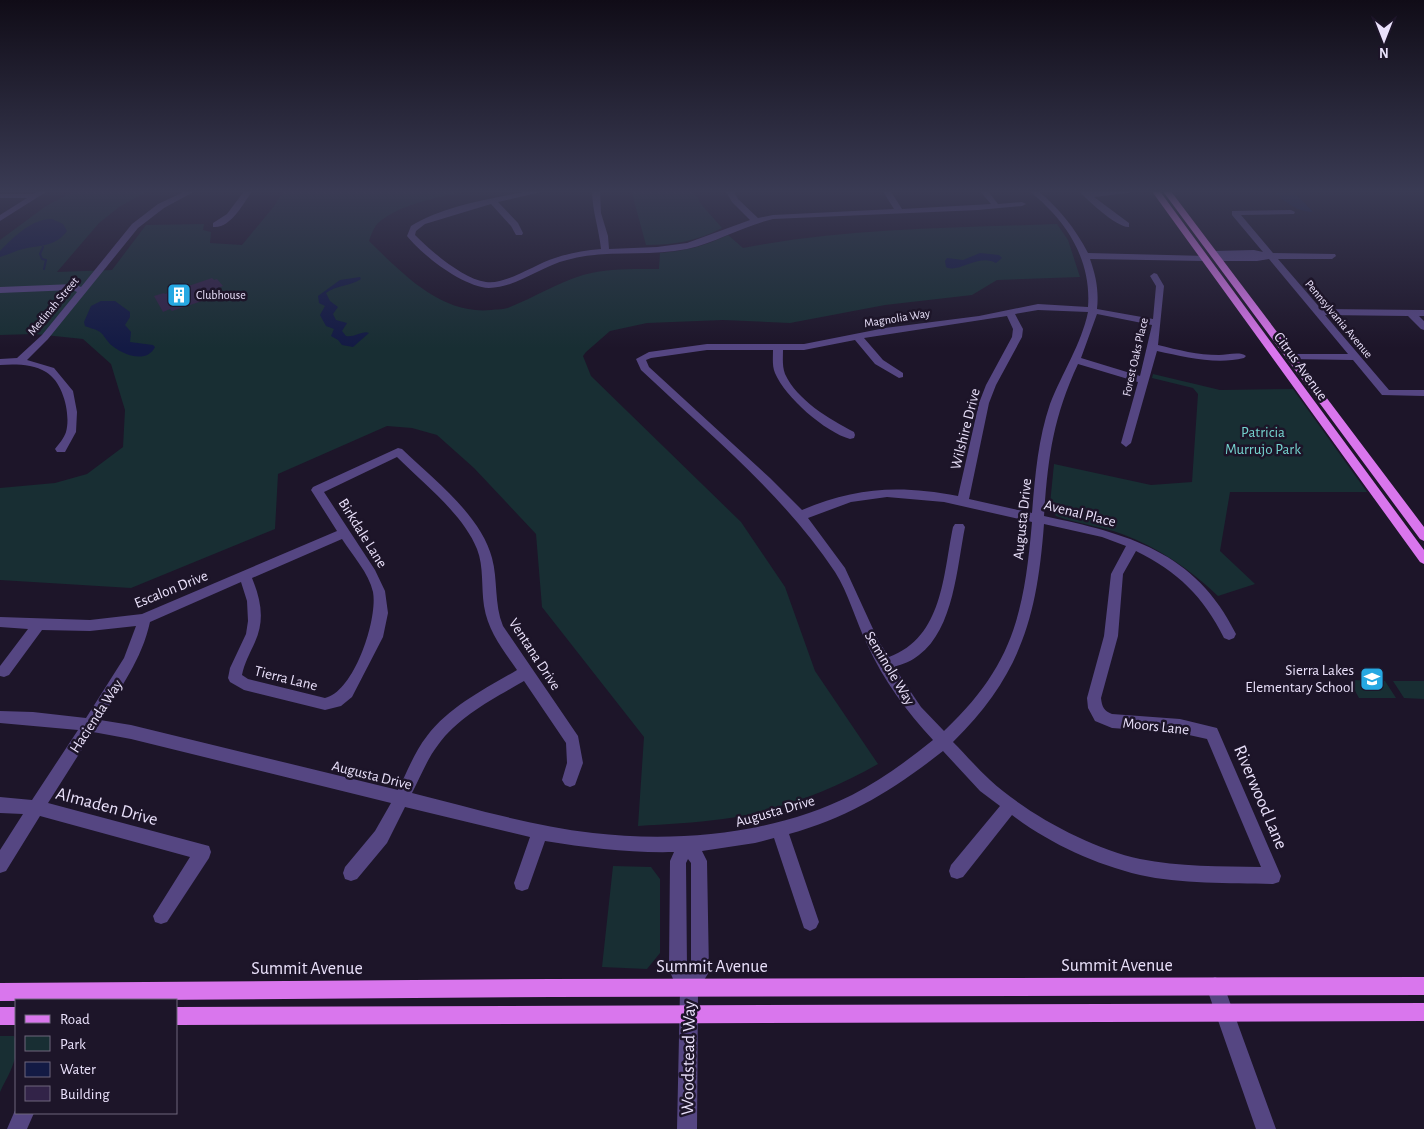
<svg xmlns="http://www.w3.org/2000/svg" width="1424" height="1129" font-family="'Alegreya Sans',sans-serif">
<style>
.green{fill:#182e33}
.water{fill:#131a44}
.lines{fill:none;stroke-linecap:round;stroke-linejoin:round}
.stream{stroke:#131a44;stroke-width:2}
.building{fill:#322348}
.minor{fill:#554682;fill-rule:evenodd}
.major{fill:#d976ed;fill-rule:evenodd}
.labels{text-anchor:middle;stroke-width:5;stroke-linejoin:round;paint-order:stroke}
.far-poi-label{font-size:12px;fill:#eae1fb;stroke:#1d1529;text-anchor:start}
.far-street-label{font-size:12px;fill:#eae1fb;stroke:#1d1529}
.street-label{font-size:15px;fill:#eae1fb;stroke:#1d1529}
.park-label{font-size:15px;fill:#75d3cf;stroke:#1d1529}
.poi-label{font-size:15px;fill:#eae1fb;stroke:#1d1529;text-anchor:end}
.near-street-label{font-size:18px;fill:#eae1fb;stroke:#1d1529}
</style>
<rect width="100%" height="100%" fill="#1d1529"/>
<path class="green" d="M76,190H150L119,207L99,223L57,272L112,270L146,225L204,224L203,230L211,232L210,243L242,245L275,205L284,190H470C442,197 407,202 383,219C375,224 372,232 369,241C402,273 441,315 491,310C497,309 504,310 510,307C535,297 557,283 583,275C608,268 633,269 659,269L660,253C685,251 705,246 728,235L743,248C847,228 952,228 1057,224L1068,240L1080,277L997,280L972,295L885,305L790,323L723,320L647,323L610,331L586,352L583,356L591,376L741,522L785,587L815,671L878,764C831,791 777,811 723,819C695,823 666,824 638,826L644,737L542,607L536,534L474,468L437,435L412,428L387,426L278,474L275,529L131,588L0,580V488L55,483L87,474L123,447L125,410L111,364L83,339L35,334L0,335V240L46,206Z
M631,190H693L701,204L722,228C697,241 674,245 646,245Z
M1153,374L1220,390L1293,389L1367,492H1230L1220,551L1255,584L1218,596C1190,569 1159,548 1122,534C1101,526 1077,524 1056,516L1050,509V504L1054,464L1151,485L1192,482L1198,394L1193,388L1152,378Z
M1349,680L1385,681L1396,698H1359Z
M1393,681H1424V699L1404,698Z
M613,866L651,867L660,879V953L647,969L602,967Z
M0,1036H14C22,1055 8,1075 0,1092Z"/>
<path class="water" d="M1276,193H1295L1313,212C1299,212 1285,203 1276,193Z
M52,219L63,224L67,231C55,248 36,245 19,250C13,252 7,255 0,257V251C14,237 31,219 52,219Z
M980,253L999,255L1002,258L996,263C979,253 958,274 946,267L945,261L947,258L963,260Z
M360,277L361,279C351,286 336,285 326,293L330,301L338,307L333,314L336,320L347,323L342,331L346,336C354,338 363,330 369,333L353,347L342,345L338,340L331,336L334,329L326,326L320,315L325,306L319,303L318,296L340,280Z
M101,301H115L130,312V317L125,325L131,332L130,342L153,345L155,347C146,365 121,354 110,344C106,340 104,335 100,332C96,329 89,328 85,326L84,322L91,306Z"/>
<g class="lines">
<path class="stream" d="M43,247L40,254L42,259L46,260L44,269"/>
</g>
<path class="building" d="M212,278L214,280L217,279L223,286L201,295L205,300L172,311L170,309L163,312L154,296L164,293L165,294Z"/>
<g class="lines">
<path class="minor" d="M40,190H49L0,221V215L27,198H0V194H33Z
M188,190H197L164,208L138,228L48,339L27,360L54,368L73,391L77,412L76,432L65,452H57L55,449C59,444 64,438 66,432C71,414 63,382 46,372C33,364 15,364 0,365V359L17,358L42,335L77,292L73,290L0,293V287L74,284L81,287L132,224L158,204Z
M245,190H253C244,202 231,229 213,227V223L227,214Z
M534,190H549L498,202L518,223L523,233L522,235H516L511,226L491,204L425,224L416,231L415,235C431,251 463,279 486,282C506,285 535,264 555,258C570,253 585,250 601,249C599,229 592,210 592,190H600L601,213L608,236L609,249L657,247L687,243L750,220L732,202L725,190H733L738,199L758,218L773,215L894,209L882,190H890L902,209L991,204L979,190H987L998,204L1022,202L1026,204L1022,206L978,210L773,219C743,226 717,242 687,249C647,257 606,249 567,260C541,266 516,288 489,288C463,287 422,255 407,236L411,226C444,205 495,198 534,190Z
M1029,190H1037C1059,208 1075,228 1088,253L1207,256L1208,258L1204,261L1090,259C1096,276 1099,291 1097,309L1153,319L1156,286L1150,276L1154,273L1157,274L1164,286L1158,345C1178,350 1198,355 1219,355C1227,355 1240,351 1246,356L1244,358C1216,365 1185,357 1157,351L1131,443L1126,447L1121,443L1138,382L1078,364C1053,418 1048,457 1044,516C1128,534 1195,551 1236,634L1234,638L1229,640L1224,638C1203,596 1178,572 1136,551L1123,574L1118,636L1101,698C1102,707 1104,711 1112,714L1180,719L1217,728L1281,876L1279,882L1273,884C1231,883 1180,884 1140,875C1094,864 1049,843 1012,815L963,877L957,879L951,877L949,871L951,865L1000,806L980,791L943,751C895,789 848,818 789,834L819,922L816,928L810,931L804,928L774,838L755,843L702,851L707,861L709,972L698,990L697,1129H677L680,990L673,979L669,969L670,861L674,852C630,853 588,848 545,841L528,889L522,891L516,889L514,883L530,837L405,807L387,843L357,879L351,881L345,879L343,873L345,867L375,831L391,803L131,739L93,732L48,803L209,846L211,852L209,858L167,922L161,924L155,922L153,916L190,857L40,816L6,871L0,873V850L23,814L0,813V797L32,800L78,730L0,723V711L33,712L86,718L124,658L136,626L90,631L42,630L9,675L4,677L0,676V666L28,629L0,627V617L90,620L142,614L337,531L311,490L313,487L398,448L402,449C432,478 481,515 492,558C498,580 494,604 503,626L578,736L583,763L575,785L570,787L565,785L562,780L567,763L566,743L524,681C493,699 459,716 438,745C427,759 420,778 412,793C472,808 532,826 593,833C678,843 774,834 852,795C881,780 907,761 933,740C907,712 883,680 867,644C856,622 848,592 835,572C783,494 709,434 641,370L636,359L649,352L707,344H804L885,328L979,316L1038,304L1088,307C1091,268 1074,233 1046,206C1041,200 1034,196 1029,190ZM1038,310L1088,312C1081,345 1062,373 1050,404C1038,439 1035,477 1032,513L969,499L989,403L996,385L1022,337L1023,329L1015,314ZM1097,314L1152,325L1140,376L1081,358ZM1007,316L1013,329L1012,337L986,385L979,403L958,496C900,485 856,487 802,510L770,478L649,367L646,360L651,358L707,350H773C773,358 772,366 775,373C785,397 825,432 850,439L854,438L855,435L854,432C829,419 797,400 785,374C782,366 783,358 783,350H804L855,340L875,364L899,378L903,377V373L883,360L864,338ZM397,457C423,483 463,514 477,549C484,567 481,587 484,606C488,631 503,650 517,670C485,689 450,706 427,736C415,751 407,772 398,790L131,725L100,720C120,689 142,659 150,622L241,582L247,601L248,621L246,634L230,668L228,678L230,682L244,690L325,710L341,706L352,697L383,637L388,613L385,591L375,570L324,492ZM887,497L944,502L1032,522C1024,614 1013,666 944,731L921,707L894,667C903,664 912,661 919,655C954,629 957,566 965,527L963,524H955L953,527C943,575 943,637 889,657L879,642L845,568L808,518L851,502ZM1044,524L1102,537L1126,546L1111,574L1104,636L1087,698L1088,708L1095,721L1112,728L1180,733L1207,739L1261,867C1221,866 1179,867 1140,859C1090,848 1027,814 990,780C977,768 965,754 953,742C1021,675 1037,617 1044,524ZM342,539C352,555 369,573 373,592C378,619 354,692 325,698L248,679L242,675C244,664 250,653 255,642C265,620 261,600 252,578ZM688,859L691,863V969L689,972L687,969L686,863Z
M1078,190H1086L1089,192L1130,190V193H1127L1094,197L1129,223V227C1117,228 1086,199 1078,190Z
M1291,210L1295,212L1294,214L1241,215L1273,253L1335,254L1336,256L1332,259H1278L1321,309L1424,310V316H1419L1424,321V330L1421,329L1408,316L1325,315L1389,390H1424V396L1382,395L1353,360L1288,359V355L1291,354H1348L1269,259L1257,261H1218L1210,254L1214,251L1254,250L1263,252L1232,215V211Z
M1215,977L1221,980L1224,986L1276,1129H1256L1206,986L1209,980Z
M16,1108V1113H34L27,1129H7Z"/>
<path class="major" d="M1151,190H1159L1424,550V564L1420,562Z
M1162,190H1170L1424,527V541L1420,539Z
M1424,977V995L551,997L0,1001V983L551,979Z
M1424,1003V1021L176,1025V1007Z
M0,1007H16V1025H0Z"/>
</g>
<linearGradient id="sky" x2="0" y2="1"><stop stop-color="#100c17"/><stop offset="0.55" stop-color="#3a3b54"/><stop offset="1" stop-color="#3a3b54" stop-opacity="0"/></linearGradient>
<rect width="1424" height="348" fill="url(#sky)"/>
<defs>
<g id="building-square" transform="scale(1.25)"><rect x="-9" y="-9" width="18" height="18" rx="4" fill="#26a8e2" stroke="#1d1529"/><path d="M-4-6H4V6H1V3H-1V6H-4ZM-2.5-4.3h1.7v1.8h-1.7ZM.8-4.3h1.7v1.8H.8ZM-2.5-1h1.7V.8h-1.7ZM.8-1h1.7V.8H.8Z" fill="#fff"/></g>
<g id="school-square" transform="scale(1.25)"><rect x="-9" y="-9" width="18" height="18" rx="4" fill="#26a8e2" stroke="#1d1529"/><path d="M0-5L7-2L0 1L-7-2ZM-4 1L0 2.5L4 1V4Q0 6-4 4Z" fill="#fff"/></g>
</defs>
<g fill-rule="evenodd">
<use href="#building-square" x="179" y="295"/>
<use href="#school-square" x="1372" y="679"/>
</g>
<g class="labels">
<g class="far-poi-label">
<text x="196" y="299">Clubhouse</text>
</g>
<g class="far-street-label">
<text transform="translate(53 306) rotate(-50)" y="4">Medinah Street</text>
<text transform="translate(897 318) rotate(-9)" y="4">Magnolia Way</text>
<text transform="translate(1339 319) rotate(50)" y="4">Pennsylvania Avenue</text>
<text transform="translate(1135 357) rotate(-77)" y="4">Forest Oaks Place</text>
</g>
<g class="street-label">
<text transform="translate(1301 366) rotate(54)" y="5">Citrus Avenue</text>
<text transform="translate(965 429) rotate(-76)" y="5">Wilshire Drive</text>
<text transform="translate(1080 513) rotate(14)" y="5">Avenal Place</text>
<text transform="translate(1022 519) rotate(-84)" y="5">Augusta Drive</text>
<text transform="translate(363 533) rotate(58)" y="5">Birkdale Lane</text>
<text transform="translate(171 589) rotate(-22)" y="5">Escalon Drive</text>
<text transform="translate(535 654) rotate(57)" y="5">Ventana Drive</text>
<text transform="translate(890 668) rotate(59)" y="5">Seminole Way</text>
<text transform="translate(286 678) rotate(14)" y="5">Tierra Lane</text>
<text transform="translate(96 716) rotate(-57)" y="5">Hacienda Way</text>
<text transform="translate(1156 726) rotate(6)" y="5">Moors Lane</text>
<text transform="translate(372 775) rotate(14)" y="5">Augusta Drive</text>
<text transform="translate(775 811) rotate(-16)" y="5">Augusta Drive</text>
</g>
<g class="park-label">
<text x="1263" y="437">Patricia<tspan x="1263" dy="17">Murrujo Park</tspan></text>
</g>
<g class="poi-label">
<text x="1354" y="675">Sierra Lakes<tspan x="1354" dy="17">Elementary School</tspan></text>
</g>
<g class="near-street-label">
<text transform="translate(1261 797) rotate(67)" y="6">Riverwood Lane</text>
<text transform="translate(107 806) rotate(15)" y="6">Almaden Drive</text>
<text x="1117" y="971">Summit Avenue</text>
<text x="712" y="972">Summit Avenue</text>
<text x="307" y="974">Summit Avenue</text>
<text transform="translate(688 1058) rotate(-89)" y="6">Woodstead Way</text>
</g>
</g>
<rect x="15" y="999" width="162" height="115" fill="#1d1529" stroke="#6f677d"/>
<rect x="25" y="1015" width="25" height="8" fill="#d976ed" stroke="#6f677d"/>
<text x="60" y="1024" font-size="15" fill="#eae1fb">Road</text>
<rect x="25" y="1036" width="25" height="15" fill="#182e33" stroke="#6f677d"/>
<text x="60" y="1049" font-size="15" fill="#eae1fb">Park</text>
<rect x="25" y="1062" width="25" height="15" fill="#131a44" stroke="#6f677d"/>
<text x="60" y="1074" font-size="15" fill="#eae1fb">Water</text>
<rect x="25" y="1086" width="25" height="15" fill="#322348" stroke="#6f677d"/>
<text x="60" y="1099" font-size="15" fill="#eae1fb">Building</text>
<g transform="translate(1384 40) rotate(180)" stroke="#1d1529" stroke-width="4" paint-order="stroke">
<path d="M0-4L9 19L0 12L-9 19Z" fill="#eae1fb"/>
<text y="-8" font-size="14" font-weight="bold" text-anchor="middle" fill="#eae1fb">N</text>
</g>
</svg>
